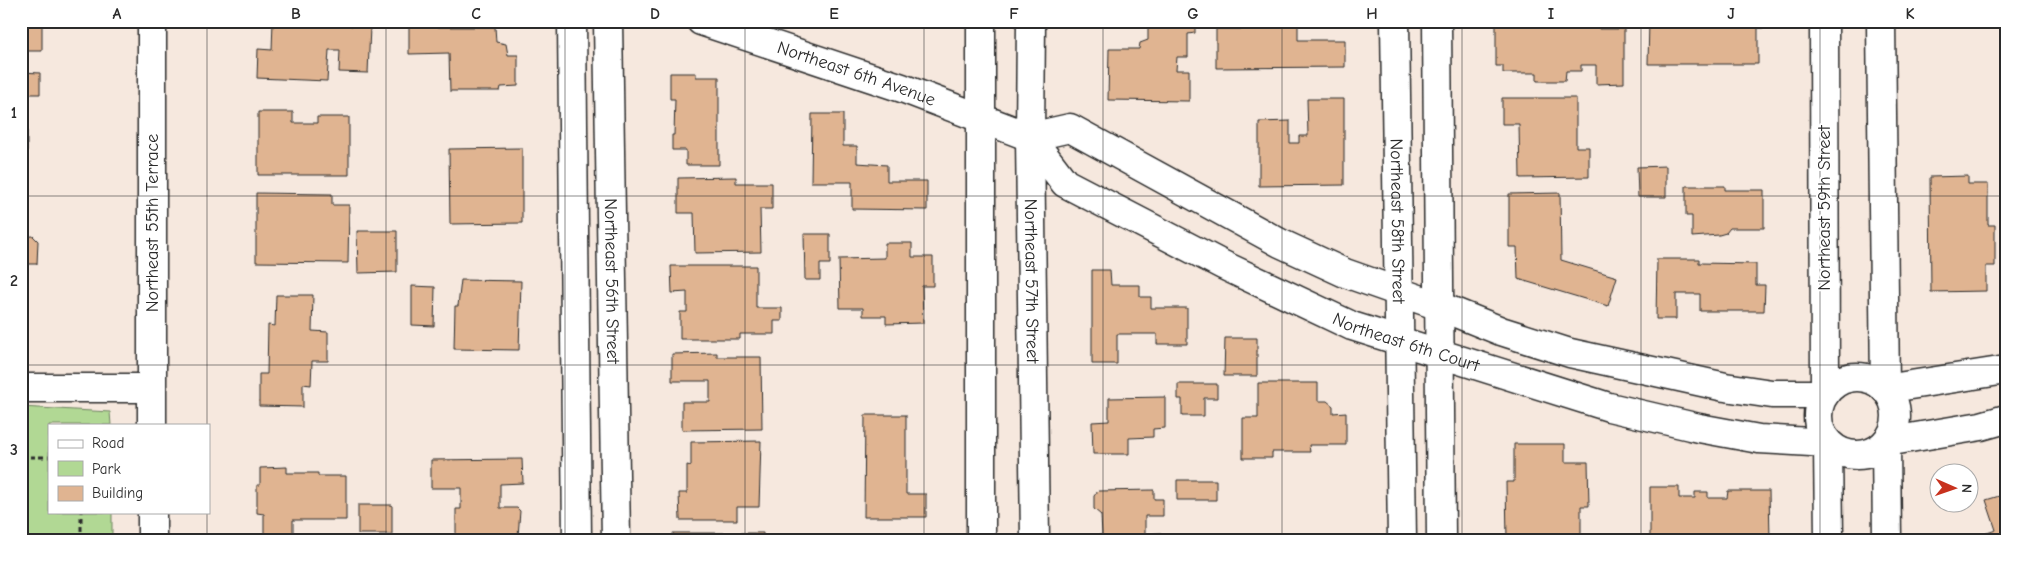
<svg xmlns="http://www.w3.org/2000/svg" width="2027" height="561" font-family="'Comic Neue',sans-serif">
<style>
.green{fill:#b1d894;stroke:#6e8260}
.building{fill:#e0b491;stroke:#2b2b2b}
.lines{fill:none;stroke-linecap:round;stroke-linejoin:round}
.minor-casing{stroke:#2b2b2b;stroke-width:31}
.path{stroke:#2b2b2b;stroke-width:3;stroke-dasharray:5 4;stroke-linecap:butt}
.minor{stroke:#fff;stroke-width:28}
.grid{fill:none;stroke:#2b2b2b;stroke-width:1;stroke-opacity:0.55}
.labels{text-anchor:middle;stroke-width:4;stroke-linejoin:round;paint-order:stroke}
.street-label{font-size:18px;fill:#2b2b2b;stroke:#fff}
.neatline{fill:none;stroke:#2b2b2b;stroke-width:2}
.grid-label{font-size:16px;text-anchor:middle;font-weight:bold;fill:#2b2b2b}
</style>
<rect width="100%" height="100%" fill="#f6e8de"/>
<filter id="ink" filterUnits="userSpaceOnUse"><feTurbulence type="fractalNoise" baseFrequency=".02" numOctaves="2"/><feDisplacementMap in="SourceGraphic" scale="10" xChannelSelector="R" yChannelSelector="G"/><feConvolveMatrix kernelMatrix="1 2 1 2 8 2 1 2 1" color-interpolation-filters="sRGB"/></filter>
<g filter="url(#ink)">
<path class="green" d="M21,407L110,412L111,425H49V512H112V540H21Z"/>
<path class="building" d="M21,21H42V51H21Z
M273,21H351V26L370,27L368,73L339,72L340,50H329L327,81L257,78L258,49L272,50Z
M409,21H438V27H495L496,42L506,44L508,55H518V86L501,87L500,91H450L449,53L409,54Z
M1148,21H1195V33L1188,34V57H1177L1176,70H1189V101L1108,100L1109,49H1139L1140,43L1148,40Z
M1265,21H1298V40H1345V67L1216,68V29H1265Z
M1503,21H1599V29H1624V83L1596,84V65H1581V71H1566L1565,81H1537V73H1503V66H1496V25H1503Z
M1649,21H1763V28H1758V64H1648Z
M21,72L40,73V94H21Z
M670,73H696V77H719V165H686V150H672V135H674L675,99H670Z
M1502,98H1576V147H1589V177L1520,178L1519,124H1502Z
M1307,99H1344V185L1259,186V122L1290,121V143H1299V136H1308Z
M258,112H293V123H317V117H349V175H258Z
M812,114H843V146H857V163L887,165V181H927V210L852,209V182H811Z
M21,122H27V157H21Z
M522,148V223L450,224L449,149Z
M1666,166V197H1638L1637,167Z
M1968,176V184H1988V225H1995V266H1986V291L1931,292L1930,177Z
M736,177V183H772V209H760L761,252L695,253L694,213H678V178Z
M1686,186H1725V190H1764V228H1730L1726,233L1719,235L1692,237V216H1686Z
M256,193L332,194V205H349L348,263L256,262Z
M1560,193L1561,260L1617,277L1608,306L1518,279L1517,247H1509V194Z
M21,218H23L22,237L33,236L38,241L37,264H24L23,270H21Z
M357,231H397V272L358,273Z
M804,234H830V264H820V280H805Z
M885,243H912V257H933V286H922L923,323L886,324V316H863V308H840L839,259L885,258Z
M1657,259H1699V263L1756,264V285H1765L1764,311H1700V294H1676V319H1656Z
M671,266H756V308H782V321H774V334H740V339H680V312H687V292L672,293Z
M1092,270H1110L1111,285H1140V297H1151V308H1187V344H1157V334H1117V364H1092Z
M461,280L521,281L519,350L454,349L455,306H458Z
M412,286L435,287L434,326L412,325Z
M276,295H313L312,331L328,332V361H312L311,385L303,384V407L259,406V374H267L268,325L275,326Z
M1225,338H1257V376H1224Z
M717,353V357H761L762,429L682,430V402H710V381H672V354Z
M1258,383H1318V401H1327L1333,406V413L1346,412V445H1309L1310,452H1272V458H1243V418H1258Z
M1178,384H1217V398H1204V416H1182V399H1178Z
M1165,397V428L1153,429V437L1129,438V454H1093L1092,422L1109,421V398Z
M865,415H906V494H926V517H864Z
M761,441L759,507H737V520H680L679,493H687V465L691,466V442Z
M1514,444H1565V462H1588L1589,506H1581V540H1507L1506,482H1514Z
M522,459L523,483L500,484V508H517L520,511L518,536H456V509H461V488H431V460Z
M287,467V473H318V476H346V520H293V535H264V514L257,513V485H260V468Z
M1177,480H1216V500H1177Z
M1650,487H1679V498H1695V492H1708V498H1727L1728,491H1769L1770,540H1650Z
M1154,490V499H1163V516H1145V534L1161,533V537H1172V540H1094V535H1102L1101,515L1094,509V496L1098,491Z
M2006,494V540H1966L1996,530L1986,500Z
M358,505H392V534H358Z
M673,533H763V540H673Z
M1274,538H1331V540H1274Z
M1217,539H1256V540H1217Z"/>
<g class="lines">
<g class="minor-casing">
<g id="minor">
<path d="M572,21L577,540"/>
<path id="s1" d="M608,21L616,540"/>
<path id="s2" d="M701,21L902,88L1030,137L1070,128L1280,243L1345,273L1439,306L1501,331L1570,353L1725,387L1772,394H1825L1824,21"/>
<path id="s3" d="M1031,21L1030,137L1035,540"/>
<path id="s4" d="M1395,21L1402,540"/>
<path d="M1437,21L1441,540"/>
<path d="M1881,21L1885,389"/>
<path id="s5" d="M1030,137L1065,183L1223,265L1352,326L1609,407L1699,428L1759,439L1828,443L1829,540"/>
<circle cx="1857" cy="416" r="39"/>
<path d="M21,388H151"/>
<path d="M1885,389L2006,370"/>
<path d="M152,425V21"/>
<path d="M152,512V540"/>
<path d="M981,540V21"/>
<path d="M1887,540L1886,442L1981,426L2006,419"/>
</g>
</g>
<path class="path" d="M21,457H49
M81,540V512"/>
<use href="#minor" class="minor"/>
</g>
</g>
<path class="grid" d="M207,21V425M386,21V540M565,21V540M745,21V540M924,21V540M1103,21V540M1282,21V540M1462,21V540M1641,21V540M1820,21V540M21,196H2006M21,365H2006M207,512V540"/>
<g class="labels">
<g class="street-label">
<text dy="6" stroke="none"><textPath href="#s2" startOffset="164">Northeast 6th Avenue</textPath></text>
<text transform="translate(1824 208) rotate(-90)" y="6">Northeast 59th Street</text>
<text dy="6" stroke="none"><textPath href="#s4" startOffset="200">Northeast 58th Street</textPath></text>
<text transform="translate(152 223) rotate(-90)" y="6">Northeast 55th Terrace</text>
<text dy="6" stroke="none"><textPath href="#s1" startOffset="260">Northeast 56th Street</textPath></text>
<text dy="6" stroke="none"><textPath href="#s3" startOffset="260">Northeast 57th Street</textPath></text>
<text dy="6" stroke="none"><textPath href="#s5" startOffset="435">Northeast 6th Court</textPath></text>
</g>
</g>
<rect width="2027" height="561" fill="none" stroke="#fff" stroke-width="55"/>
<rect x="48" y="424" width="162" height="90" fill="#ffffff" stroke="#aaaaaa"/>
<rect x="58" y="440" width="25" height="8" fill="#ffffff" stroke="#aaaaaa"/>
<text x="92" y="448" font-size="15" fill="#2b2b2b">Road</text>
<rect x="58" y="461" width="25" height="15" fill="#b1d894" stroke="#aaaaaa"/>
<text x="92" y="474" font-size="15" fill="#2b2b2b">Park</text>
<rect x="58" y="486" width="25" height="15" fill="#e0b491" stroke="#aaaaaa"/>
<text x="92" y="498" font-size="15" fill="#2b2b2b">Building</text>
<g transform="translate(1954 488) rotate(92)"><circle r="24" fill="#ffffff" stroke="#aaaaaa"/>
<path d="M0-4L9 19L0 12L-9 19Z" fill="#c8321e"/>
<text y="-8" font-size="14" font-weight="bold" text-anchor="middle" fill="#2b2b2b">N</text>
</g>
<rect x="28" y="28" width="1972" height="506" class="neatline"/>
<g class="grid-label">
<text x="117" y="19">A</text>
<text x="296" y="19">B</text>
<text x="476" y="19">C</text>
<text x="655" y="19">D</text>
<text x="834" y="19">E</text>
<text x="1014" y="19">F</text>
<text x="1193" y="19">G</text>
<text x="1372" y="19">H</text>
<text x="1551" y="19">I</text>
<text x="1731" y="19">J</text>
<text x="1910" y="19">K</text>
<text x="14" y="118">1</text>
<text x="14" y="286">2</text>
<text x="14" y="455">3</text>
</g>
</svg>
